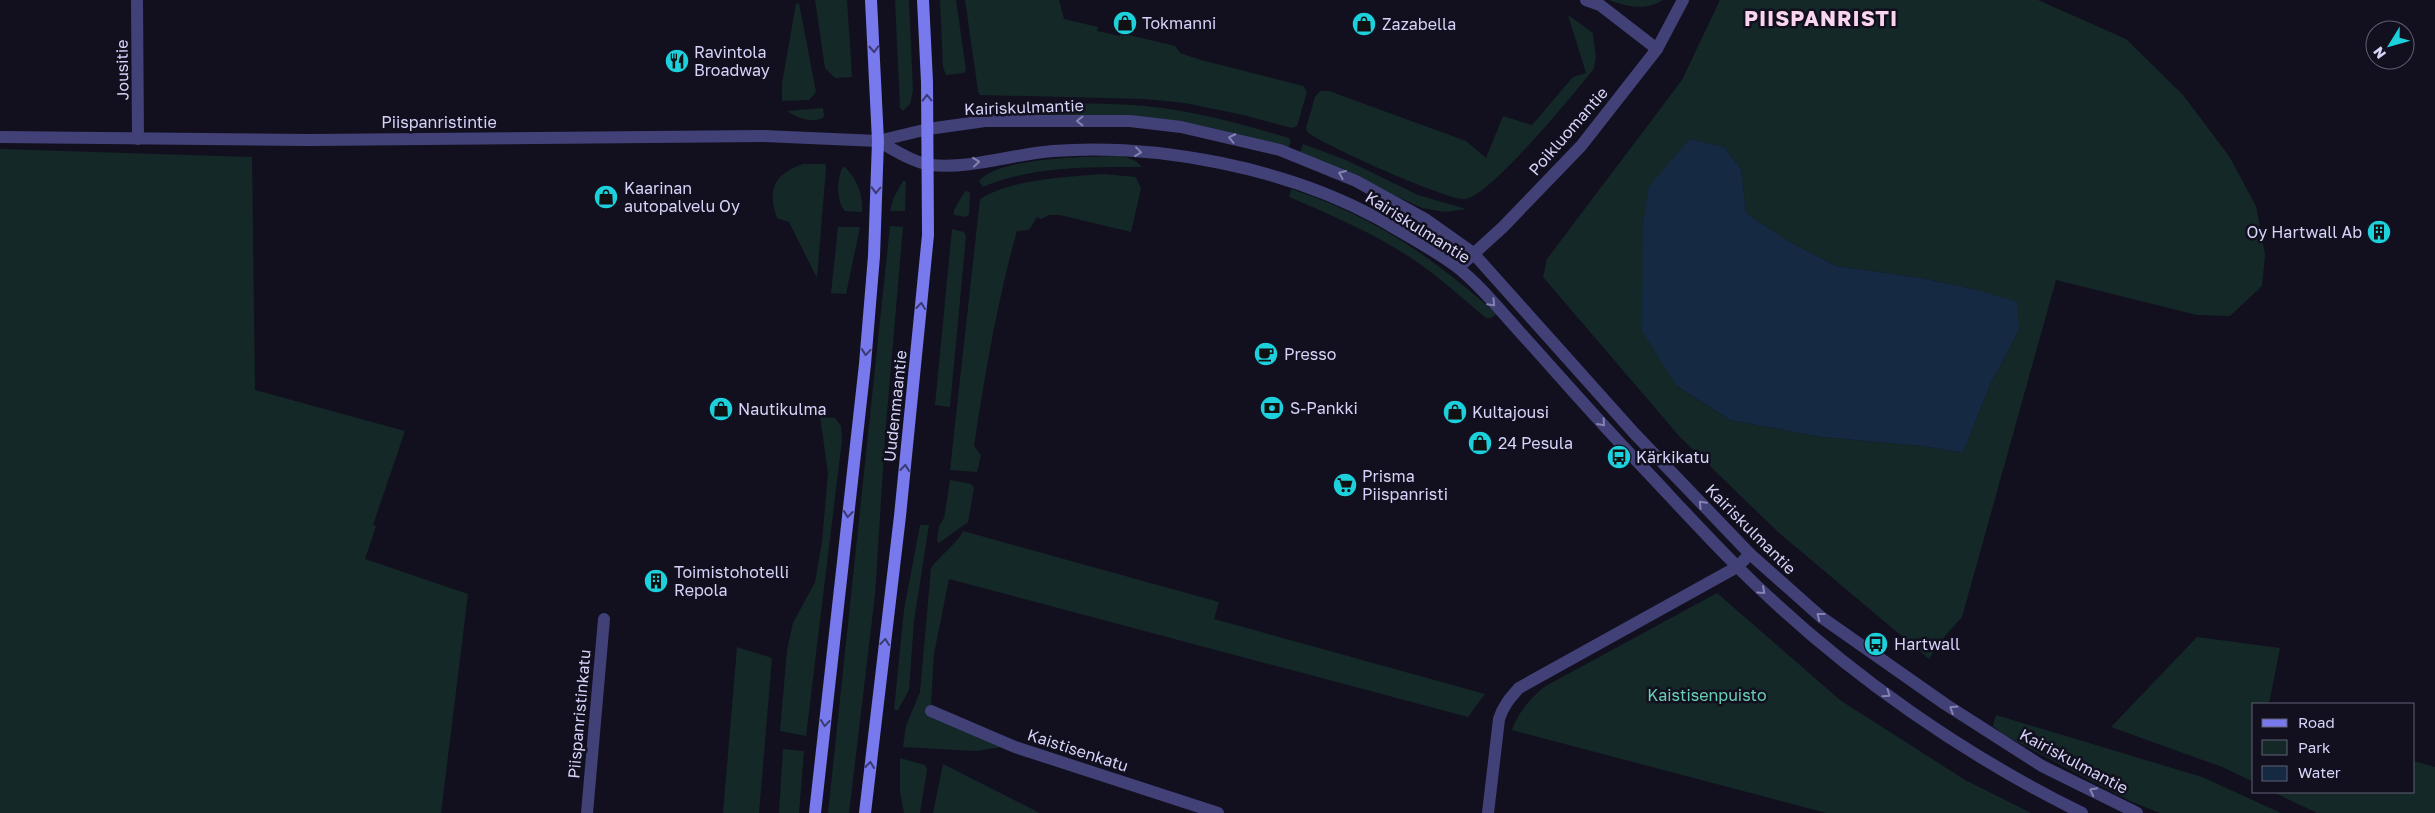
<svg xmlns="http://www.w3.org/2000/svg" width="2435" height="813" font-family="'Golos Text',sans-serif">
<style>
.green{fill:#132827;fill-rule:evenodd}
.water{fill:#152943}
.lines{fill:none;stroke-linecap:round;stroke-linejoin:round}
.minor{stroke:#414178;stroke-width:12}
.tertiary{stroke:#414178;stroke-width:12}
.secondary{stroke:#7779ed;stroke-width:12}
.oneway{stroke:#3a3a71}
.oneway2{stroke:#8483b2}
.labels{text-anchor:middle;stroke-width:5;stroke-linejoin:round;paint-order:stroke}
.poi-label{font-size:16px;fill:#d6d3f9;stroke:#12101f;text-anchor:start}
.street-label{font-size:16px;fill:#d6d3f9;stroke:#12101f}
.park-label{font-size:16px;fill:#69cfb1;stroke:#12101f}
.district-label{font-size:21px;font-weight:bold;letter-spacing:1px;fill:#f9d5ee;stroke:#12101f}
</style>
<rect width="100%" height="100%" fill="#12101f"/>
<path class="green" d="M815,0H847L852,77L835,78L825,68Z
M895,0H909L913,91L910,104L903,111L900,108Z
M940,0H956L966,70L964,73L946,75L943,67Z
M965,0H1059L1064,19L1098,27L1097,31L1120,36L1121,33L1175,46L1180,53L1201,60L1303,86L1307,92L1297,126L1292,128L1243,115L1185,103L1145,99L980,95L978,91Z
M1609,0H1663C1645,11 1628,7 1609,0Z
M1720,0H2038L2126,39L2183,95L2229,156L2256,206L2265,255L2262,286L2230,316L2197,315L2056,280L1962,617L1945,636L1929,659L1778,532L1680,437L1543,277L1547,259L1682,80ZM1690,139L1724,147L1741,169L1746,213L1788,241L1836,266L1921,278L1978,290L2019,330L1990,385L1963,453L1923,446L1821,437L1730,420L1677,386L1643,274V224Z
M799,3L816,92L809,100L782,101V83L796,4Z
M1568,15L1593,33L1596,58L1593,70C1575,92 1489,198 1465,199C1448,201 1323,145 1307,132L1306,128L1315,97L1320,91H1329L1466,141L1486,158L1503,116L1532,125L1573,77L1586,73Z
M983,105C1042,105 1104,100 1163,108C1206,114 1248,126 1289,138L1291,141L1288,148L1185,123L985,116L981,114Z
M823,108L824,117C812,124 797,118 787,111Z
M1303,144L1346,160L1418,195L1466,209L1445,212L1422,208L1300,152Z
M0,149L252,157L255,390L405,431L373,525L376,526L365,559L468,594L441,813H0Z
M1123,156L1136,161L1142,167C1089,167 1033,166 983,187L979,181C1001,156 1091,157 1123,156Z
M803,164H825L826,168L817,278L789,222L777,218C767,190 774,174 803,164Z
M844,166C857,179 863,194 862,212L845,211C836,202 836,176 844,166Z
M1103,174L1136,177L1141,189L1131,232L1060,215H1049L1041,219L1037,217L1029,230L1017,231C997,302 985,374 974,446L981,455L977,472L950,470L980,199C1013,179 1065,177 1103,174Z
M903,181H906L905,211H890L894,197Z
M1291,189C1374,216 1432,257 1497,314L1491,318H1486C1461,297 1436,274 1408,256C1371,232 1329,214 1289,197Z
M965,191L970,192L969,214L966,217L954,215V210Z
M890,226L903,227L885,436L875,595L849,813H828Z
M838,227H860L846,294L831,293Z
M952,229L964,232L966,236L950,407L935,405Z
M820,417L835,418L841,426L842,440L806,736L780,731L787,650L793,623L815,582L822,542L828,473Z
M950,480L971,484L974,488L968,522L939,543L937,541L939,526L944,518Z
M920,525H929L914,621L909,690L898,710H894L904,610Z
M963,531L1219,602L1214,619L1485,694L1468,717L949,579L934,654L931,705L1002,747L976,751L903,747L906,726L920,692L931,568C939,557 960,540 963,531Z
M1717,593L1840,700L1965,780L2031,813H1826L1512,730C1519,711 1529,700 1544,687Z
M2197,637L2280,648L2269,704H2254V782L2222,767L2111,727Z
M737,647L772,658L759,813H723Z
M1996,715L2202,777L2281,813H2160L2130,801L2004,735L1993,726Z
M783,749L804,751L799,813H779Z
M900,758L925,765L927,770L920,813H904L900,792Z
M2414,761L2435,767V813H2317L2273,792H2414Z
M943,764L1040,813H933Z"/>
<path class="water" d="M1690,139L1724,147L1741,169L1746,213L1788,241L1836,266L1921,278L1978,290L2017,302L2019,330L1990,385L1963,453L1923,446L1821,437L1730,420L1677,386L1642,331L1643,224L1649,186Z"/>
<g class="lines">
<path class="minor" d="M137,0L138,139
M1586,0L1600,5L1657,49
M931,711L1015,747L1218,813
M587,813L604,619
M1488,813L1499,719C1503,706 1510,698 1519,688L1737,567L1750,554"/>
<path class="tertiary" d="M0,137L310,140L764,136L878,141L928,129L985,121H1130L1181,127L1280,150L1356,181L1425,219L1473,253L1634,433L1750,554L1821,617L1945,704L2042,766L2137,813
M878,141C893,149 914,163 931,165C972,169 1013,154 1053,151C1157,143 1286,168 1377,218C1403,233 1433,249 1457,267C1479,284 1499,309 1518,330C1557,373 1595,417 1635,459C1675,501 1714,545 1756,585C1851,676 1964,755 2082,813
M1458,268L1503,227L1581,146L1657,49L1683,0"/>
<path class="secondary" d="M815,813L865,364L874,256L878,141L871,0
M865,813L900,516L928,235L927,82L923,0"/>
</g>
<defs><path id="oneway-chevron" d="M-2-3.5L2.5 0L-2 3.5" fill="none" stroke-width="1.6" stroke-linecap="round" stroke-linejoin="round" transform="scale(1.25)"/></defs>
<g class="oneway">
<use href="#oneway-chevron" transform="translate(874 49) rotate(87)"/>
<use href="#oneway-chevron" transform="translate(927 98) rotate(-91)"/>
<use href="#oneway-chevron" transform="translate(876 190) rotate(92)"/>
<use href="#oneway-chevron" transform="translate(921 306) rotate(-84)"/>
<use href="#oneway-chevron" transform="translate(866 352) rotate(95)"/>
<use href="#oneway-chevron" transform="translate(905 468) rotate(-84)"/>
<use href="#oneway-chevron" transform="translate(848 514) rotate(96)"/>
<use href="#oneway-chevron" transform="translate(885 642) rotate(-83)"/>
<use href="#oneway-chevron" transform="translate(825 723) rotate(97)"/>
<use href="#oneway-chevron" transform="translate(870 765) rotate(-83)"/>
</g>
<g class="oneway2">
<use href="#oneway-chevron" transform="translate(1080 121) rotate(-180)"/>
<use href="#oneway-chevron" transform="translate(1232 138) rotate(-168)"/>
<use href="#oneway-chevron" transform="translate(1138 152) rotate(7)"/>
<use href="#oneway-chevron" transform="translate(976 162) rotate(-6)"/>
<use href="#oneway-chevron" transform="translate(1342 174) rotate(-157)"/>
<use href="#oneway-chevron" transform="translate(1492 303) rotate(46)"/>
<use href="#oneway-chevron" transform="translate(1602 423) rotate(48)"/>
<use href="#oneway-chevron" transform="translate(1702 504) rotate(-134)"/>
<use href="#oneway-chevron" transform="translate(1762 591) rotate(42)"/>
<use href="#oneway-chevron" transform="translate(1820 616) rotate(-142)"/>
<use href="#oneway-chevron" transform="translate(1887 694) rotate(35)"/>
<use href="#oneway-chevron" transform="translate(1953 709) rotate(-148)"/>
<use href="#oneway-chevron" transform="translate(2093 791) rotate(-153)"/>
</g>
<defs>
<g id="shop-disc" transform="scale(1.25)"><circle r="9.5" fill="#1dd1dc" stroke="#12101f"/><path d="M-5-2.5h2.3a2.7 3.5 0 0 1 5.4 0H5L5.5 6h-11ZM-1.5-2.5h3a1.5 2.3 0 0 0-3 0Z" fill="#111"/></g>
<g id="restaurant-disc" transform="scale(1.25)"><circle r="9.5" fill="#1dd1dc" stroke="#12101f"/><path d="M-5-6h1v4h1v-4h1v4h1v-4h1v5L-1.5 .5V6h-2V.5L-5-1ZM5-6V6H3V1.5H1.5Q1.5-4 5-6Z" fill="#111"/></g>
<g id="building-disc" transform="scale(1.25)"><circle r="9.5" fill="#1dd1dc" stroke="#12101f"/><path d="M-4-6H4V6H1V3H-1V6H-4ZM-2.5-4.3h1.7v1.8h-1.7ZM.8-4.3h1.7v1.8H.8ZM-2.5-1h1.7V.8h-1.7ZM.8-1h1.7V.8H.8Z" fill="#111"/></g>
<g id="cafe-disc" transform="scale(1.25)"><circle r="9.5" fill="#1dd1dc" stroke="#12101f"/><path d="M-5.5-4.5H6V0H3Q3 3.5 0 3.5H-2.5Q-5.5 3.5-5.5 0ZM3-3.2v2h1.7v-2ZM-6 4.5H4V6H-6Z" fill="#111"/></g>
<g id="bank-disc" transform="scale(1.25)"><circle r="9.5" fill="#1dd1dc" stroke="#12101f"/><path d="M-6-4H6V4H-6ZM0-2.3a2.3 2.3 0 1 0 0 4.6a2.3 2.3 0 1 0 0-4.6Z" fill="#111"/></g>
<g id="bus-disc" transform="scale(1.25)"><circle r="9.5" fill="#1dd1dc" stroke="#12101f"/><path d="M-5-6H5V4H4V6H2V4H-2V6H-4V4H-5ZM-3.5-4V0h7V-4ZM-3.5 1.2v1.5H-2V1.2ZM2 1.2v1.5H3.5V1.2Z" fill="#111"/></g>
<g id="supermarket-disc" transform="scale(1.25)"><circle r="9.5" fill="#1dd1dc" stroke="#12101f"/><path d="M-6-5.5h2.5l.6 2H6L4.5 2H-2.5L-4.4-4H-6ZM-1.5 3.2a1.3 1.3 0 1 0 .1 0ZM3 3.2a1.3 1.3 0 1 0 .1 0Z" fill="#111"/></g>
</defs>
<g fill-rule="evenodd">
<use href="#shop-disc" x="1125" y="23"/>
<use href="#shop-disc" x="1364" y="24"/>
<use href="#restaurant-disc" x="677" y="61"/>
<use href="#shop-disc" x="606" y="197"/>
<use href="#building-disc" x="2379" y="232"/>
<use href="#cafe-disc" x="1266" y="354"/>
<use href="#bank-disc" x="1272" y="408"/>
<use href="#shop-disc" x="721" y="409"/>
<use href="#shop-disc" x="1455" y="412"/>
<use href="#shop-disc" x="1480" y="443"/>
<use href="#bus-disc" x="1619" y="457"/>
<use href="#supermarket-disc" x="1345" y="485"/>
<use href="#building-disc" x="656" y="581"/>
<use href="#bus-disc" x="1876" y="644"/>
</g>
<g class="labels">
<g class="poi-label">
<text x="1142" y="29">Tokmanni</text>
<text x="1382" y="30">Zazabella</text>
<text x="694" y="58">Ravintola<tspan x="694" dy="18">Broadway</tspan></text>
<text x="624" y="194">Kaarinan<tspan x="624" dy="18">autopalvelu Oy</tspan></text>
<text x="2362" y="238" text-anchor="end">Oy Hartwall Ab</text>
<text x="1284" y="360">Presso</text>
<text x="1290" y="414">S-Pankki</text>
<text x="738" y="415">Nautikulma</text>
<text x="1472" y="418">Kultajousi</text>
<text x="1498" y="449">24 Pesula</text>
<text x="1636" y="463">Kärkikatu</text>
<text x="1362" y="482">Prisma<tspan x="1362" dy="18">Piispanristi</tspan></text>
<text x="674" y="578">Toimistohotelli<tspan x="674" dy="18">Repola</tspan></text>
<text x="1894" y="650">Hartwall</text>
</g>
<g class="street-label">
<text transform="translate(122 70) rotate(-91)" y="6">Jousitie</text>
<text transform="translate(1024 107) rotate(-2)" y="6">Kairiskulmantie</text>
<text x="439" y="128">Piispanristintie</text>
<text transform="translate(1568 131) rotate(-49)" y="6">Poikluomantie</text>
<text transform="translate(1418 227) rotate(32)" y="6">Kairiskulmantie</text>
<text transform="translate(895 406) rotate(-84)" y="6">Uudenmaantie</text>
<text transform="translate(1751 529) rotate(45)" y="6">Kairiskulmantie</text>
<text transform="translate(579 714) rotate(-85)" y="6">Piispanristinkatu</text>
<text transform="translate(1078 750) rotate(18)" y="6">Kaistisenkatu</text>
<text transform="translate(2074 761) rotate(28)" y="6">Kairiskulmantie</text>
</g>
<g class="park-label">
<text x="1707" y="701">Kaistisenpuisto</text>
</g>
<g class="district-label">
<text x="1821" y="26">PIISPANRISTI</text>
</g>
</g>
<rect x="2252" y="703" width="162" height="90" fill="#12101f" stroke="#605e76"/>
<rect x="2262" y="719" width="25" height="8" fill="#7779ed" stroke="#605e76"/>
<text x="2298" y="728" font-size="15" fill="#d6d3f9">Road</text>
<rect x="2262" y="740" width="25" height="15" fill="#132827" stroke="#605e76"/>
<text x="2298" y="753" font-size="15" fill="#d6d3f9">Park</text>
<rect x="2262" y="766" width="25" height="15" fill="#152943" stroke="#605e76"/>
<text x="2298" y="778" font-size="15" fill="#d6d3f9">Water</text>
<g transform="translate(2390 45) rotate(233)"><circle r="24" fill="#12101f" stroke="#605e76"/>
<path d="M0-4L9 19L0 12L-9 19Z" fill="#1dd1dc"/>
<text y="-8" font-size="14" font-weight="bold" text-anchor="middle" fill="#d6d3f9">N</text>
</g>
</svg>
